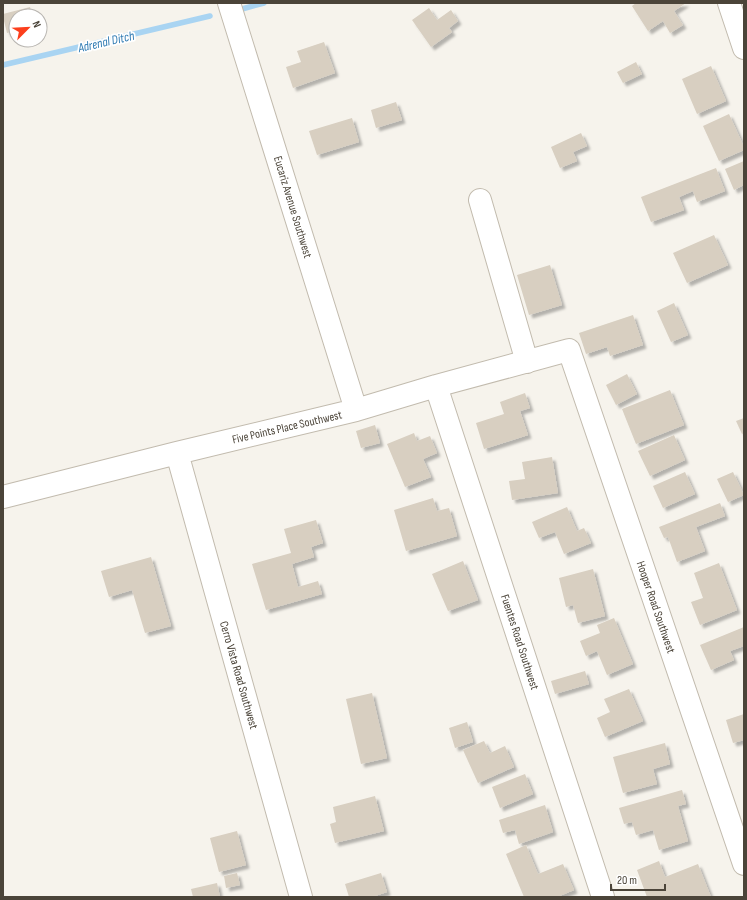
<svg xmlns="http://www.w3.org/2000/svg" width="747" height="900" font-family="'Sofia Sans Condensed',sans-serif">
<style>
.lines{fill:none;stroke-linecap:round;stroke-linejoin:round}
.stream{stroke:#a9d4f2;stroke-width:5.5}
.building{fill:#d8cfc1;filter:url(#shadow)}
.minor-casing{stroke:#c2bbae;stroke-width:24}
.minor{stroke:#fff;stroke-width:22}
.labels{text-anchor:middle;stroke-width:3.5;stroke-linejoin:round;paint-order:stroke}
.street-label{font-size:12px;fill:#4b4439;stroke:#fff}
.water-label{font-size:13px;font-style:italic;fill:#2e7ab2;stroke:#fff}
</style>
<defs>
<filter id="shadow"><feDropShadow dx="3.5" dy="3.5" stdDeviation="1" flood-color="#0004"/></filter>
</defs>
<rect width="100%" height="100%" fill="#f6f3ec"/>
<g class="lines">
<path class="stream" d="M242,9L264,3
M3,65L210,16"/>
</g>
<path class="building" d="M636,3H686L674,11L683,25L670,33L663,21L648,31L632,6Z
M30,7L33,16H16V31L7,33L3,17V14Z
M429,8L437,20L451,10L458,21L449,28L452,32L431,47L412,20Z
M324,42L335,73L293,88L286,67L301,62L297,51Z
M636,62L642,74L623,83L617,72Z
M711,66L726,101L697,114L682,79Z
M396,102L402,120L376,128L371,110Z
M729,114L744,147V150L719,161L703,126Z
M352,118L359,142L317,155L309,131Z
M581,133L587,146L573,152L577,161L560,168L551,147Z
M744,161V185L734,190L725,169Z
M716,168L725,191L697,202L693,191L679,197L684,210L651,222L641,197Z
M714,235L728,265L687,283L673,253Z
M550,265L562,305L529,315L517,275Z
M674,303L688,335L671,342L657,311Z
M633,315L643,345L610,356L607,347L586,354L579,333Z
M627,374L637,394L616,405L606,385Z
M670,390L684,425L636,444L622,409Z
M525,393L530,408L520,411L528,435L484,449L476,423L504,414L500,402Z
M744,418V433L742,434L736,421Z
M375,425L380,443L361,448L356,431Z
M414,433L417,441L430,436L437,453L423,459L431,477L405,487L387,444Z
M674,435L685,460L650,476L638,451Z
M552,457L558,493L512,500L509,481L525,479L522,462Z
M685,472L695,494L663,508L653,486Z
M733,472L744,495L728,502L717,479Z
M433,498L437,511L449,508L457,536L406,551L394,510Z
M720,503L725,516L696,527L705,551L677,562L668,537L664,538L659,527Z
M567,507L577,531L584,528L591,543L564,554L555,532L539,538L532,522Z
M316,520L323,543L311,547L314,557L292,564L298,587L318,581L322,594L266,610L252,564L291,553L284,529Z
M151,557L171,626L145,633L132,590L109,597L101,571Z
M463,561L478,600L448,611L432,574Z
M719,563L737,610L700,625L691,602L703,598L694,573Z
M593,569L605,616L578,623L573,605L566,607L559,578Z
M614,618L633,664L607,675L597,651L586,656L580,641L600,633L597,625Z
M744,627V646L730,651L734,660L711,670L700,645Z
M585,671L589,684L555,694L551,681Z
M629,689L643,721L605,737L597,718L610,712L604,699Z
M372,693L387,758L361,764L346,699Z
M744,714V740L733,743L726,720Z
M467,722L473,742L455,748L449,728Z
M484,741L490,753L505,746L514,767L478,783L463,750Z
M665,743L670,764L653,769L657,784L623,793L613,757Z
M525,774L533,794L500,808L492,787Z
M682,790L686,804L678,806L688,841L659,850L653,830L636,835L632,822L624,824L619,808Z
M375,796L384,831L335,843L330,824L336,822L333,807Z
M545,805L553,832L519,844L515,830L503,833L499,820Z
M237,831L246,865L219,872L210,838Z
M526,845L538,874L563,864L574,890L557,897H524L506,854Z
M659,861L665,877L698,864L711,897H647L637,870Z
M237,873L240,885L226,888L224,876Z
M381,873L387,892L372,897H349L345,884Z
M217,883L220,897H193L191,889Z"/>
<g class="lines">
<g class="minor-casing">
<path id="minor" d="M229,3L356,410
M729,3L744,48
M480,200L527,362
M436,386L603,897
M177,453L301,897
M3,497L177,453L356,410L436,386L569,350L744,864"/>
</g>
<use href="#minor" class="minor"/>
</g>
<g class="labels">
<g class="street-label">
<text transform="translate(293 207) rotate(73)" y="4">Eucariz Avenue Southwest</text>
<text transform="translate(287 427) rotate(-13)" y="4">Five Points Place Southwest</text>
<text transform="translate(656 607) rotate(71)" y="4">Hooper Road Southwest</text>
<text transform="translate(520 642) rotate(72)" y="4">Fuentes Road Southwest</text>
<text transform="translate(239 675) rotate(74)" y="4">Cerro Vista Road Southwest</text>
</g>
<g class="water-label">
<text transform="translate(106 41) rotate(-13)" y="5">Adrenal Ditch</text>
</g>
</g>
<rect width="747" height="900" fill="none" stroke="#4b4439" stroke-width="8"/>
<g transform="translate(28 28) rotate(66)"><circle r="19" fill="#ffffff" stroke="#b7b4b0"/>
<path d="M0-3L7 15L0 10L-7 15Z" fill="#fc3f1d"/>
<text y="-6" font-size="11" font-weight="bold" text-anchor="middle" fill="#4b4439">N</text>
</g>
<path d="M611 884v6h54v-6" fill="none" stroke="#4b4439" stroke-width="2"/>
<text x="617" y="884" font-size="12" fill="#4b4439" stroke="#ffffff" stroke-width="3" paint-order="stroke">20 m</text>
</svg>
